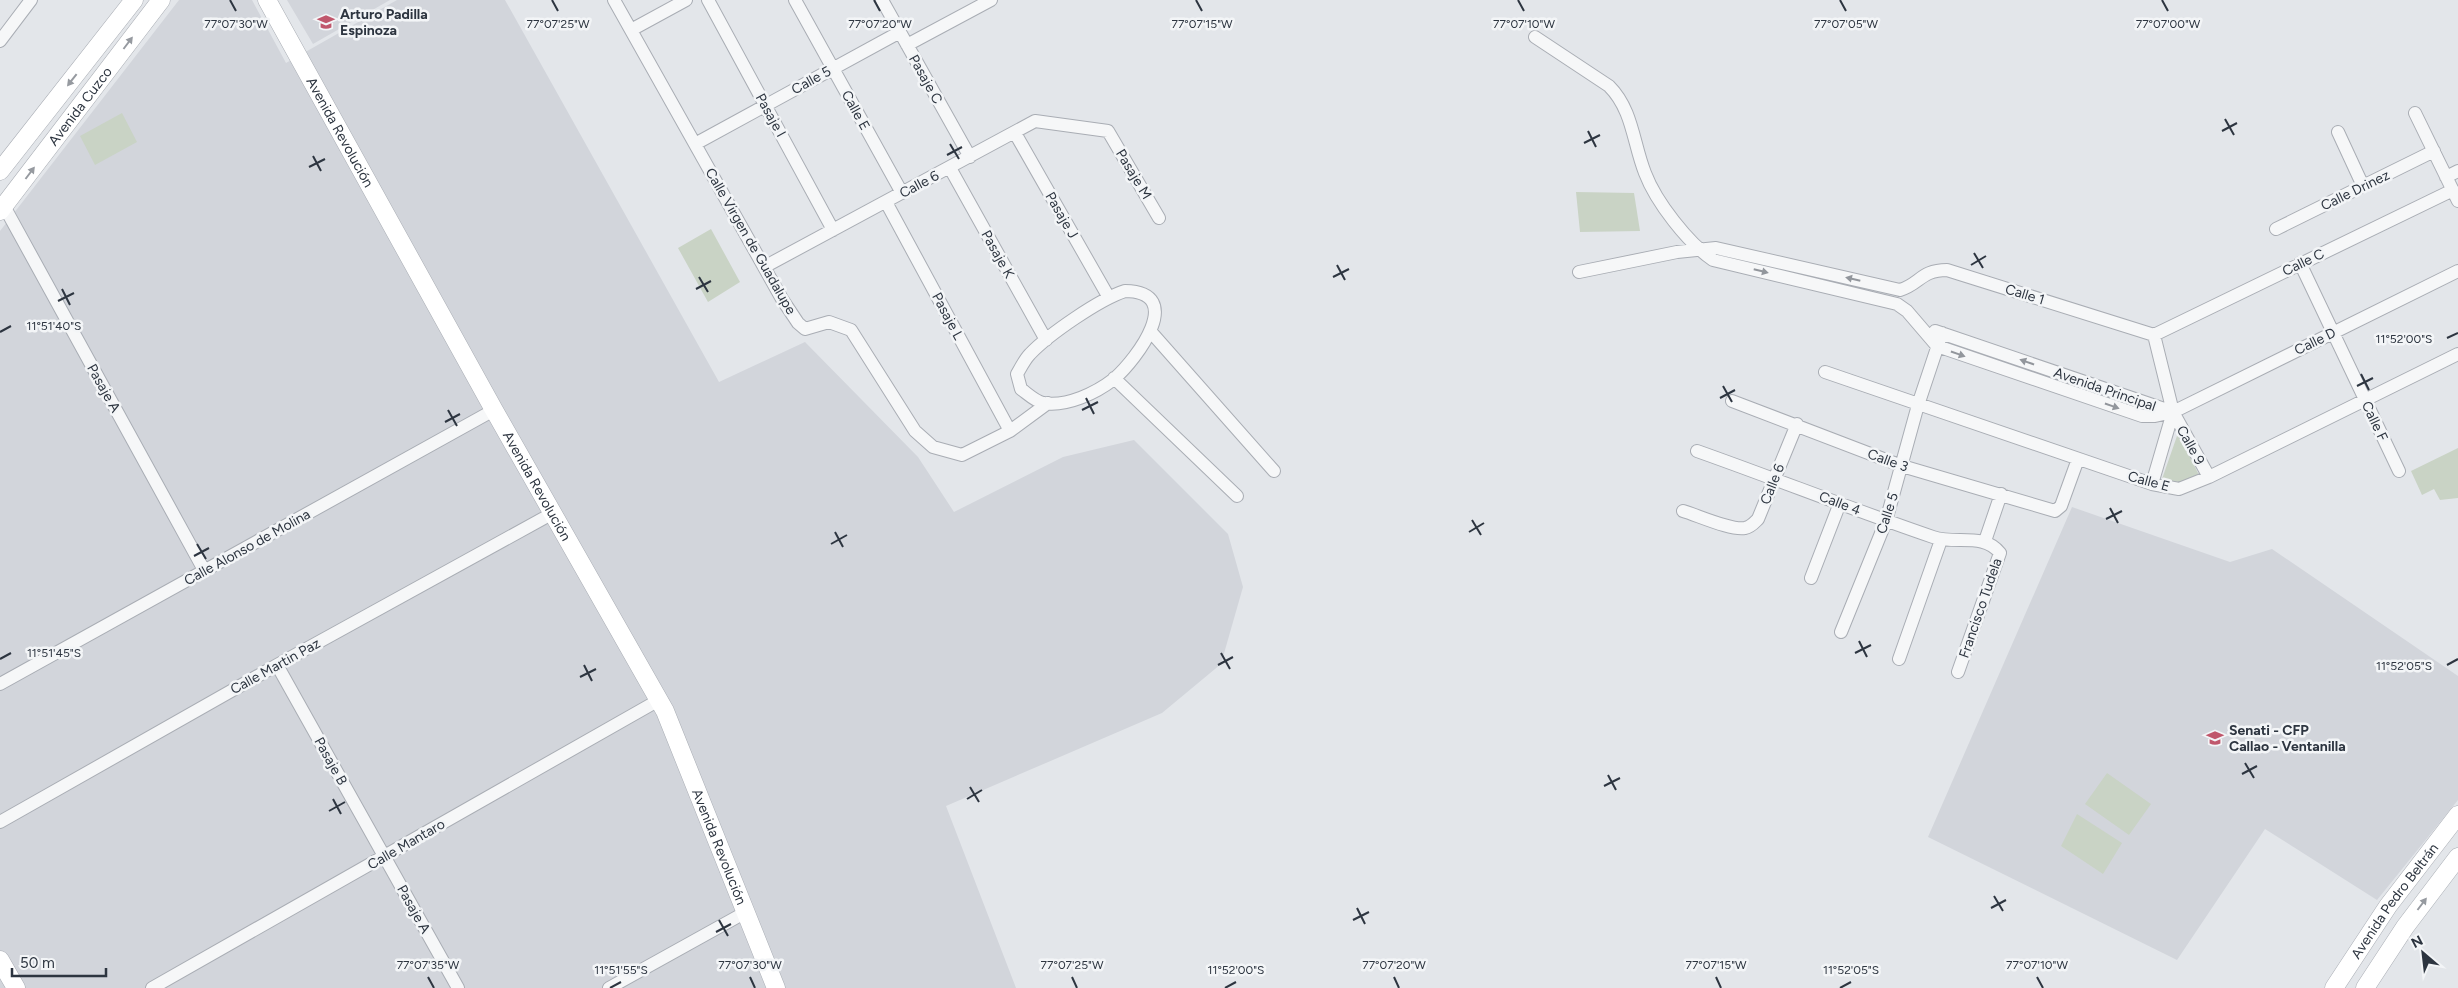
<svg xmlns="http://www.w3.org/2000/svg" width="2458" height="988" font-family="Figtree,sans-serif">
<style>
.built{fill:#d2d5db}
.green{fill:#c9d3c5}
.lines{fill:none;stroke-linecap:round;stroke-linejoin:round}
.street-casing{stroke:#a9adb4;stroke-width:14}
.secondary-casing{stroke:#a9adb4;stroke-width:19}
.street{stroke:#f6f7f8;stroke-width:12}
.secondary{stroke:#fff;stroke-width:18}
.oneway{fill:#969aa0}
.oneway2{fill:#92969c}
.ticks{fill:none;stroke:#2d3540;stroke-width:2}
.labels{text-anchor:middle;stroke-width:5;stroke-linejoin:round;paint-order:stroke}
.poi-label{font-size:14px;font-weight:bold;fill:#2d3540;stroke:#f3f5f7;text-anchor:start}
.street-label{font-size:14px;fill:#2d3540;stroke:#f3f5f7}
.ticks-label{font-size:12px;text-anchor:middle;fill:#2d3540;stroke:#f3f5f7;stroke-width:5;stroke-linejoin:round;paint-order:stroke}
</style>
<rect width="100%" height="100%" fill="#e3e6ea"/>
<path class="built" d="M179,0H252L286,63L397,0H505L719,382L805,342L918,457L954,512L1063,457L1134,440L1228,534L1243,587L1221,664L1162,713L946,806L1016,988H0V231Z
M287,0H390L313,44Z
M2072,507L2230,562L2272,549L2458,676V800L2377,900L2265,829L2177,960L1928,837Z"/>
<path class="green" d="M122,113L137,142L95,165L80,136Z
M1576,192L1634,193L1640,231L1580,232Z
M711,229L740,282L708,302L678,248Z
M2179,435L2200,477C2188,484 2174,489 2162,479L2177,436Z
M2458,448V498L2440,500L2434,489L2422,495L2411,471Z
M2107,773L2151,804L2129,835L2085,804Z
M2077,814L2122,843L2103,874L2061,846Z"/>
<g class="lines">
<g class="street-casing">
<path id="street" d="M614,0L782,299L798,323L805,329L829,322L851,330L915,431L933,447L962,455L1010,431L1048,403
M708,0L833,230
M795,0L902,193
M882,0L970,157
M631,30L686,0
M1535,37L1609,86C1633,110 1633,143 1645,173C1656,202 1688,243 1713,260L1897,304L1907,311L1937,346L2142,416H2155L2173,412L2458,271
M0,41L31,0
M907,45L991,0
M2415,113L2458,201
M2338,132L2363,186
M1015,133L1108,296
M695,144L900,32
M950,168L1046,340
M2446,177L2458,171
M886,202L1010,431
M0,203L4,206L204,570
M2276,229L2434,151
M2300,263L2399,471
M764,267L1035,121L1108,131L1159,218
M1579,272L1677,252L1716,248L1900,290
M1900,290C1920,284 1921,270 1947,270L2154,335
M1125,291C1187,292 1137,359 1114,379C1096,393 1067,407 1043,403C1035,401 1028,394 1021,389L1017,374C1021,367 1025,359 1030,354C1049,334 1100,299 1125,291Z
M1935,331L2173,412
M1151,332L1274,471
M2154,335L2453,190
M2154,335L2173,412L2209,477
M1825,372L2152,484L2179,489L2209,477L2458,354
M1114,378L1237,496
M1732,401L1902,466L2055,511L2061,506L2078,459
M1697,451C1776,479 1854,510 1933,537C1956,545 1983,532 2000,553L1958,672
M2152,484L2173,412
M1683,511C1697,515 1732,531 1745,528C1751,527 1754,523 1758,519L1797,424
M1985,541L2001,494
M1811,578L1840,503
M1841,632L1886,521L1918,405L1942,333
M1899,659L1941,540
M277,665L458,988
M0,684L494,410
M0,822L277,665L553,513
M152,988L659,700
M609,988L746,912"/>
</g>
<g class="secondary-casing">
<g id="secondary">
<path id="s1" d="M267,0L494,410L665,711L776,988"/>
<path d="M0,171L134,0"/>
<path id="s2" d="M0,211L161,0"/>
<path d="M0,960L16,988"/>
<path id="s3" d="M2334,988L2388,906L2458,815"/>
<path d="M2365,988L2405,927L2458,857"/>
</g>
</g>
<use href="#street" class="street"/>
<use href="#secondary" class="secondary"/>
</g>
<defs><path id="oneway-solid" d="M-6-.8H1V-3.2L6.5 0L1 3.2V.8H-6Z" transform="scale(1.25)"/></defs>
<g class="oneway">
<use href="#oneway-solid" transform="translate(128 43) rotate(-53)"/>
<use href="#oneway-solid" transform="translate(72 80) rotate(128)"/>
<use href="#oneway-solid" transform="translate(30 173) rotate(-53)"/>
<use href="#oneway-solid" transform="translate(2422 904) rotate(-53)"/>
</g>
<g class="oneway2">
<use href="#oneway-solid" transform="translate(1761 271) rotate(14)"/>
<use href="#oneway-solid" transform="translate(1853 279) rotate(-167)"/>
<use href="#oneway-solid" transform="translate(1958 354) rotate(19)"/>
<use href="#oneway-solid" transform="translate(2027 362) rotate(-161)"/>
<use href="#oneway-solid" transform="translate(2112 406) rotate(19)"/>
</g>
<path class="ticks" d="M230,0L236,11M552,0L558,11M874,0L880,11M1196,0L1202,11M1518,0L1524,11M1840,0L1846,11M2162,0L2168,11M2225,119L2234,135M1588,131L1596,147M2222,131L2237,123M1584,143L1600,135M950,144L959,159M947,155L962,147M313,156L321,171M309,167L325,159M1974,253L1983,268M1337,265L1345,280M1971,265L1986,256M699,277L708,292M1333,277L1349,269M62,289L70,305M696,289L711,281M58,301L74,293M0,332L11,326M2447,338L2458,333M2361,374L2369,390M1723,386L1732,402M2357,386L2373,378M1086,398L1094,414M1720,398L1735,390M448,410L457,426M1082,410L1098,402M445,422L460,414M2110,508L2118,523M2106,519L2122,511M1472,520L1481,535M835,532L843,547M1469,532L1484,523M197,544L206,559M831,544L847,535M194,556L209,548M1859,641L1867,657M1221,653L1230,669M1855,653L1871,645M0,659L11,653M584,665L592,681M1218,665L1233,657M2447,665L2458,659M580,677L596,669M2245,763L2254,778M2242,774L2257,766M1608,775L1616,790M1604,786L1620,778M970,787L979,802M333,799L341,814M967,799L982,790M329,811L345,802M1994,896L2003,911M1357,908L1365,924M1991,908L2006,900M719,920L728,936M1353,920L1369,912M716,932L731,924M428,977L434,988M750,977L755,988M1072,977L1077,988M1394,977L1399,988M1716,977L1721,988M2037,977L2043,988M610,988L621,982M1225,988L1236,982M1840,988L1851,982"/>
<defs>
<g id="school-bare" transform="scale(1.35)"><path d="M0-5L7-2L0 1L-7-2ZM-4 1L0 2.5L4 1V4Q0 6-4 4Z" fill="#c0576c" stroke="#f3f5f7" stroke-width="2.5" paint-order="stroke"/></g>
<g id="university-bare" transform="scale(1.35)"><path d="M0-5L7-2L0 1L-7-2ZM-4 1L0 2.5L4 1V4Q0 6-4 4Z" fill="#c0576c" stroke="#f3f5f7" stroke-width="2.5" paint-order="stroke"/></g>
</defs>
<g fill-rule="evenodd">
<use href="#school-bare" x="326" y="22"/>
<use href="#university-bare" x="2215" y="738"/>
</g>
<g class="labels">
<g class="poi-label">
<text x="340" y="19">Arturo Padilla<tspan x="340" dy="16">Espinoza</tspan></text>
<text x="2229" y="735">Senati - CFP<tspan x="2229" dy="16">Callao - Ventanilla</tspan></text>
</g>
<g class="street-label">
<text transform="translate(926 79) rotate(61)" y="5">Pasaje C</text>
<text transform="translate(811 80) rotate(-29)" y="5">Calle 5</text>
<text dy="5" stroke="none"><textPath href="#s2" startOffset="132">Avenida Cuzco</textPath></text>
<text transform="translate(856 110) rotate(61)" y="5">Calle E</text>
<text transform="translate(771 115) rotate(61)" y="5">Pasaje I</text>
<text dy="5" stroke="none"><textPath href="#s1" startOffset="151">Avenida Revolución</textPath></text>
<text transform="translate(1134 174) rotate(59)" y="5">Pasaje M</text>
<text transform="translate(919 184) rotate(-28)" y="5">Calle 6</text>
<text transform="translate(2355 190) rotate(-26)" y="5">Calle Drinez</text>
<text transform="translate(1062 215) rotate(60)" y="5">Pasaje J</text>
<text transform="translate(751 241) rotate(60)" y="5">Calle Virgen de Guadalupe</text>
<text transform="translate(998 254) rotate(61)" y="5">Pasaje K</text>
<text transform="translate(2303 262) rotate(-26)" y="5">Calle C</text>
<text transform="translate(2025 294) rotate(17)" y="5">Calle 1</text>
<text transform="translate(948 316) rotate(62)" y="5">Pasaje L</text>
<text transform="translate(2315 341) rotate(-26)" y="5">Calle D</text>
<text transform="translate(104 388) rotate(61)" y="5">Pasaje A</text>
<text transform="translate(2105 389) rotate(19)" y="5">Avenida Principal</text>
<text transform="translate(2375 421) rotate(65)" y="5">Calle F</text>
<text transform="translate(2191 445) rotate(61)" y="5">Calle 9</text>
<text transform="translate(1888 460) rotate(20)" y="5">Calle 3</text>
<text transform="translate(2149 481) rotate(15)" y="5">Calle E</text>
<text transform="translate(1772 484) rotate(-68)" y="5">Calle 6</text>
<text dy="5" stroke="none"><textPath href="#s1" startOffset="556">Avenida Revolución</textPath></text>
<text transform="translate(1840 503) rotate(21)" y="5">Calle 4</text>
<text transform="translate(1887 513) rotate(-72)" y="5">Calle 5</text>
<text transform="translate(247 547) rotate(-29)" y="5">Calle Alonso de Molina</text>
<text transform="translate(1980 608) rotate(-71)" y="5">Francisco Tudela</text>
<text transform="translate(275 666) rotate(-29)" y="5">Calle Martin Paz</text>
<text transform="translate(331 761) rotate(61)" y="5">Pasaje B</text>
<text transform="translate(406 844) rotate(-30)" y="5">Calle Mantaro</text>
<text dy="5" stroke="none"><textPath href="#s1" startOffset="961">Avenida Revolución</textPath></text>
<text dy="5" stroke="none"><textPath href="#s3" startOffset="106">Avenida Pedro Beltrán</textPath></text>
<text transform="translate(414 909) rotate(61)" y="5">Pasaje A</text>
</g>
</g>
<g class="ticks-label">
<text x="236" y="28">77°07'30"W</text>
<text x="558" y="28">77°07'25"W</text>
<text x="880" y="28">77°07'20"W</text>
<text x="1202" y="28">77°07'15"W</text>
<text x="1524" y="28">77°07'10"W</text>
<text x="1846" y="28">77°07'05"W</text>
<text x="2168" y="28">77°07'00"W</text>
<text x="54" y="330">11°51'40"S</text>
<text x="2404" y="343">11°52'00"S</text>
<text x="54" y="657">11°51'45"S</text>
<text x="2404" y="670">11°52'05"S</text>
<text x="428" y="969">77°07'35"W</text>
<text x="750" y="969">77°07'30"W</text>
<text x="1072" y="969">77°07'25"W</text>
<text x="1394" y="969">77°07'20"W</text>
<text x="1716" y="969">77°07'15"W</text>
<text x="2037" y="969">77°07'10"W</text>
<text x="621" y="974">11°51'55"S</text>
<text x="1236" y="974">11°52'00"S</text>
<text x="1851" y="974">11°52'05"S</text>
</g>
<g transform="translate(2423 953) rotate(332)" stroke="#f3f5f7" stroke-width="4" paint-order="stroke">
<path d="M0-4L9 19L0 12L-9 19Z" fill="#2d3540"/>
<text y="-8" font-size="14" font-weight="bold" text-anchor="middle" fill="#2d3540">N</text>
</g>
<path d="M12 968v8h94v-8" fill="none" stroke="#2d3540" stroke-width="2.5"/>
<text x="20" y="968" font-size="15" fill="#2d3540" stroke="#f3f5f7" stroke-width="4" paint-order="stroke">50 m</text>
</svg>
